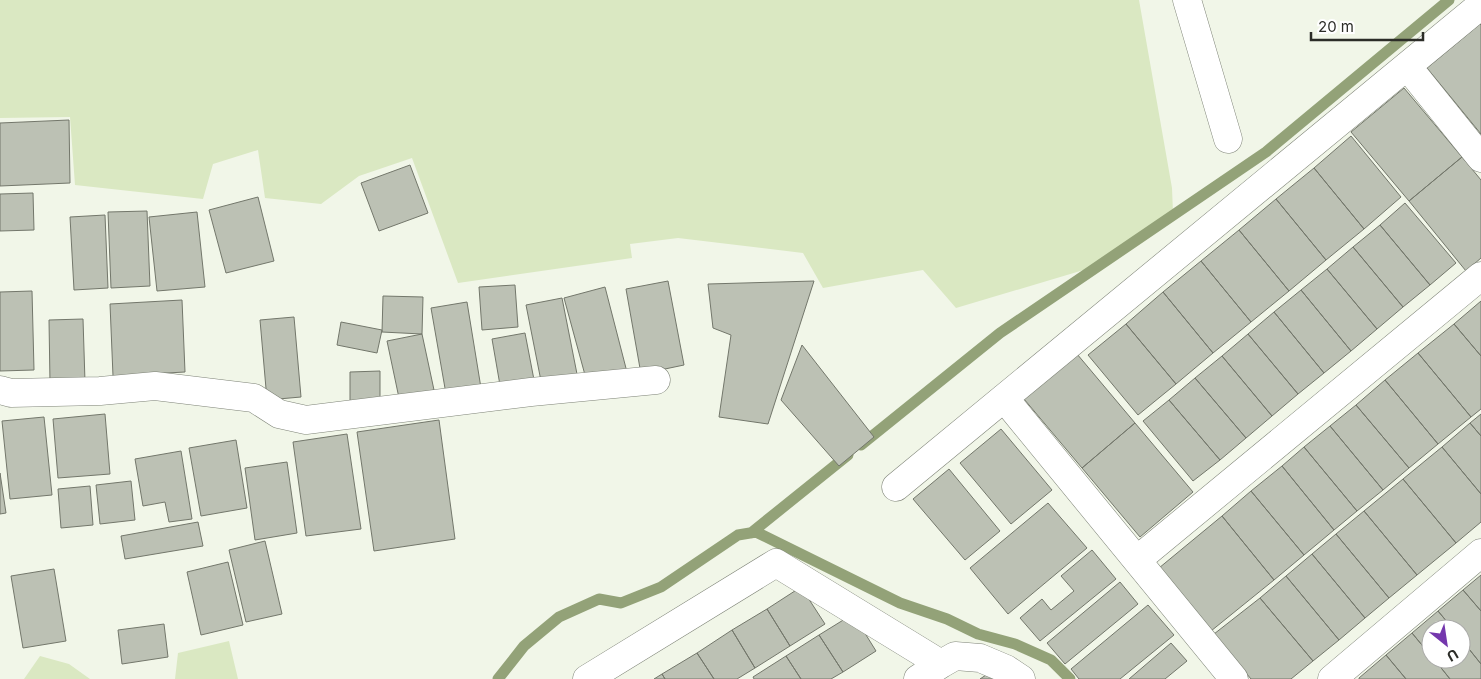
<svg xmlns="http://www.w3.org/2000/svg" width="1481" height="679" font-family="Inter,sans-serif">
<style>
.green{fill:#dae8c2}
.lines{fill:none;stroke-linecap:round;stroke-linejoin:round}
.stream{stroke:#93a278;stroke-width:11}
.building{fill:#bcc1b4;stroke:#73776b}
.street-casing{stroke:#7e8377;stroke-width:29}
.street{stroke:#fff;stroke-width:28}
</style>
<rect width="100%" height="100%" fill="#f1f6e8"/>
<path class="green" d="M0,0H1139L1172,188L1173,213L1097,266L956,308L923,270L823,288L803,253L678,238L630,244L632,258L458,283L412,158L359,176L321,204L265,198L258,150L213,164L203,199L75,185L70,117L0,118Z
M229,641L238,679H175L178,653Z
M40,656L69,664L90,679H24Z"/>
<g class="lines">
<path class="stream" d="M861,445L1000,333L1266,152L1449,0
M751,533L848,455
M498,679L524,646L559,617L599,599L621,603L661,587L738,535L756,532L900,603L947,619L978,634L1015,644L1051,660L1070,679"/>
</g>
<path class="building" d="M1480,24L1481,25V134L1427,68Z
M1404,88L1462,157L1409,201L1351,132Z
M69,120L70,183L0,186V123Z
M1351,136L1401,197L1364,229L1314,168Z
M1462,157L1481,180V258L1466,271L1409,201Z
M410,165L428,213L379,231L361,183Z
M1314,168L1364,229L1326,260L1276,199Z
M33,193L34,230L0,231V194Z
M258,197L274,261L226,273L209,210Z
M1276,199L1326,260L1289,291L1239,230Z
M1405,203L1456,263L1430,285L1380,225Z
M147,211L150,286L111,288L108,212Z
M197,212L205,287L157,291L149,217Z
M105,215L108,288L74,290L70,217Z
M1380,225L1430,285L1403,307L1353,247Z
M1239,230L1289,291L1251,322L1201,261Z
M1353,247L1403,307L1377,329L1327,269Z
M1201,261L1251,322L1213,353L1163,292Z
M1327,269L1377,329L1351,351L1301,290Z
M668,281L684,365L641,374L626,289Z
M814,281L768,424L719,417L731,335L713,328L708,284Z
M515,285L518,327L482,330L479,287Z
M605,287L628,376L588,386L564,298Z
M1301,290L1351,351L1324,373L1274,312Z
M32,291L34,370L0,371V292Z
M1163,292L1213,353L1176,384L1126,324Z
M383,296L423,297L422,334L382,332Z
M562,298L577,374L541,381L526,305Z
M182,300L185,372L113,376L110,304Z
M1481,301V356L1454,324Z
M467,302L481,388L446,394L431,308Z
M1274,312L1324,373L1298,394L1248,334Z
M294,317L301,397L267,400L260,320Z
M83,319L85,382L50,383L49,320Z
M341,322L382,330L377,353L337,345Z
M1126,324L1176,384L1138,415L1088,355Z
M1454,324L1481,356V409L1471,417L1418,353Z
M525,333L535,385L501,391L492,339Z
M422,334L434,390L399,398L387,341Z
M1248,334L1298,394L1272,416L1222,356Z
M802,345L874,437L839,466L781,400Z
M1418,353L1471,417L1438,444L1385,380Z
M1077,354L1135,423L1082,468L1024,399Z
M1222,356L1272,416L1246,438L1195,378Z
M380,371V404H350V372Z
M1195,378L1246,438L1220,460L1169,400Z
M1385,380L1438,444L1409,468L1356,405Z
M1169,400L1220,460L1193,481L1143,421Z
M1356,405L1409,468L1383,490L1330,426Z
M105,414L110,474L58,478L53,419Z
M1481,414V436L1470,423Z
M44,417L52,495L10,499L2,421Z
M439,420L455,539L374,551L357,432Z
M1135,423L1193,492L1140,537L1082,468Z
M1470,423L1481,436V494L1442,447Z
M1330,426L1383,490L1357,511L1304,447Z
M1001,429L1052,490L1011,524L960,463Z
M347,434L361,529L306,536L293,442Z
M236,440L247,508L201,516L189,448Z
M1304,447L1357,511L1334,530L1282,466Z
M1442,447L1481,494V522L1456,543L1403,479Z
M181,451L192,519L169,522L165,502L143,506L135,459Z
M287,462L297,533L255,540L245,468Z
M1282,466L1334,530L1304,555L1251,491Z
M949,469L1000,531L965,560L913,499Z
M0,473L6,513L0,514Z
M1403,479L1456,543L1417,575L1364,511Z
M131,481L135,520L100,524L96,485Z
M90,486L93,525L61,528L58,489Z
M1251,491L1304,555L1274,580L1222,516Z
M1048,503L1087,548L1008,614L970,568Z
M1364,511L1417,575L1389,598L1336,534Z
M1222,516L1274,580L1211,631L1159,568Z
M198,522L203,546L125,559L121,536Z
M1336,534L1389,598L1365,618L1312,554Z
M265,541L282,614L246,622L229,550Z
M1092,550L1116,579L1040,641L1020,618L1042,599L1051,610L1074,591L1061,576Z
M1312,554L1365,618L1339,640L1286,576Z
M228,562L243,625L201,635L187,572Z
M54,569L66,641L23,648L11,576Z
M1481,575V611L1463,590Z
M1286,576L1339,640L1313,661L1260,598Z
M1120,582L1138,604L1065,664L1047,643Z
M801,587L825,624L790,646L767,609Z
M1463,590L1481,611V664L1461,639V629H1453L1438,611Z
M1260,598L1313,661L1291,679H1251L1214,634Z
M1148,605L1174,635L1120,679H1079L1071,669Z
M767,609L790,646L755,668L732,630Z
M1438,611L1453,629H1431V656L1412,633Z
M853,614L876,651L843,672L819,635Z
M164,624L168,657L122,664L118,630Z
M732,630L755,668L737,679H714L697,653Z
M1412,633L1431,656V659H1434L1450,679H1406L1386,655Z
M819,635L843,672L831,679H801L786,656Z
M1461,639L1481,664V679H1450L1434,659H1461Z
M1171,643L1187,661L1165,679H1129Z
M697,653L714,679H665L662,674Z
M1386,655L1406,679H1359V678Z
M786,656L801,679H754L753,677Z
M995,669L1001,679H980Z
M662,674L665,679H654Z"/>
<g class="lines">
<g class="street-casing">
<path id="street" d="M1187,0L1228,139
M1407,66L1481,158
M0,390L11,393L100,391L155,386L254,398L279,414L306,420L531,392L656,380
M1004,398L1234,679
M896,487L1481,5
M1137,560L1481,276
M587,679L776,563L941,664L955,656L980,658L1006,669L1021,679
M918,679L941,664
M1332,679L1481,553"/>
</g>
<use href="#street" class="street"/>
</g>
<g transform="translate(1446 644) rotate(150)"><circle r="24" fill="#ffffff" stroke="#ababa9"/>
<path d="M0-4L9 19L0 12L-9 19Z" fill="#7437ad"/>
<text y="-8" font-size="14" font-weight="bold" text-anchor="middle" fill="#2c2d28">U</text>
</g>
<path d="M1311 32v8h112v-8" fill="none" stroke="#2c2d28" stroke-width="2.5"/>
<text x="1318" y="32" font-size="15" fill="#2c2d28" stroke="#ffffff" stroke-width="4" paint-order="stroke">20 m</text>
</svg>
